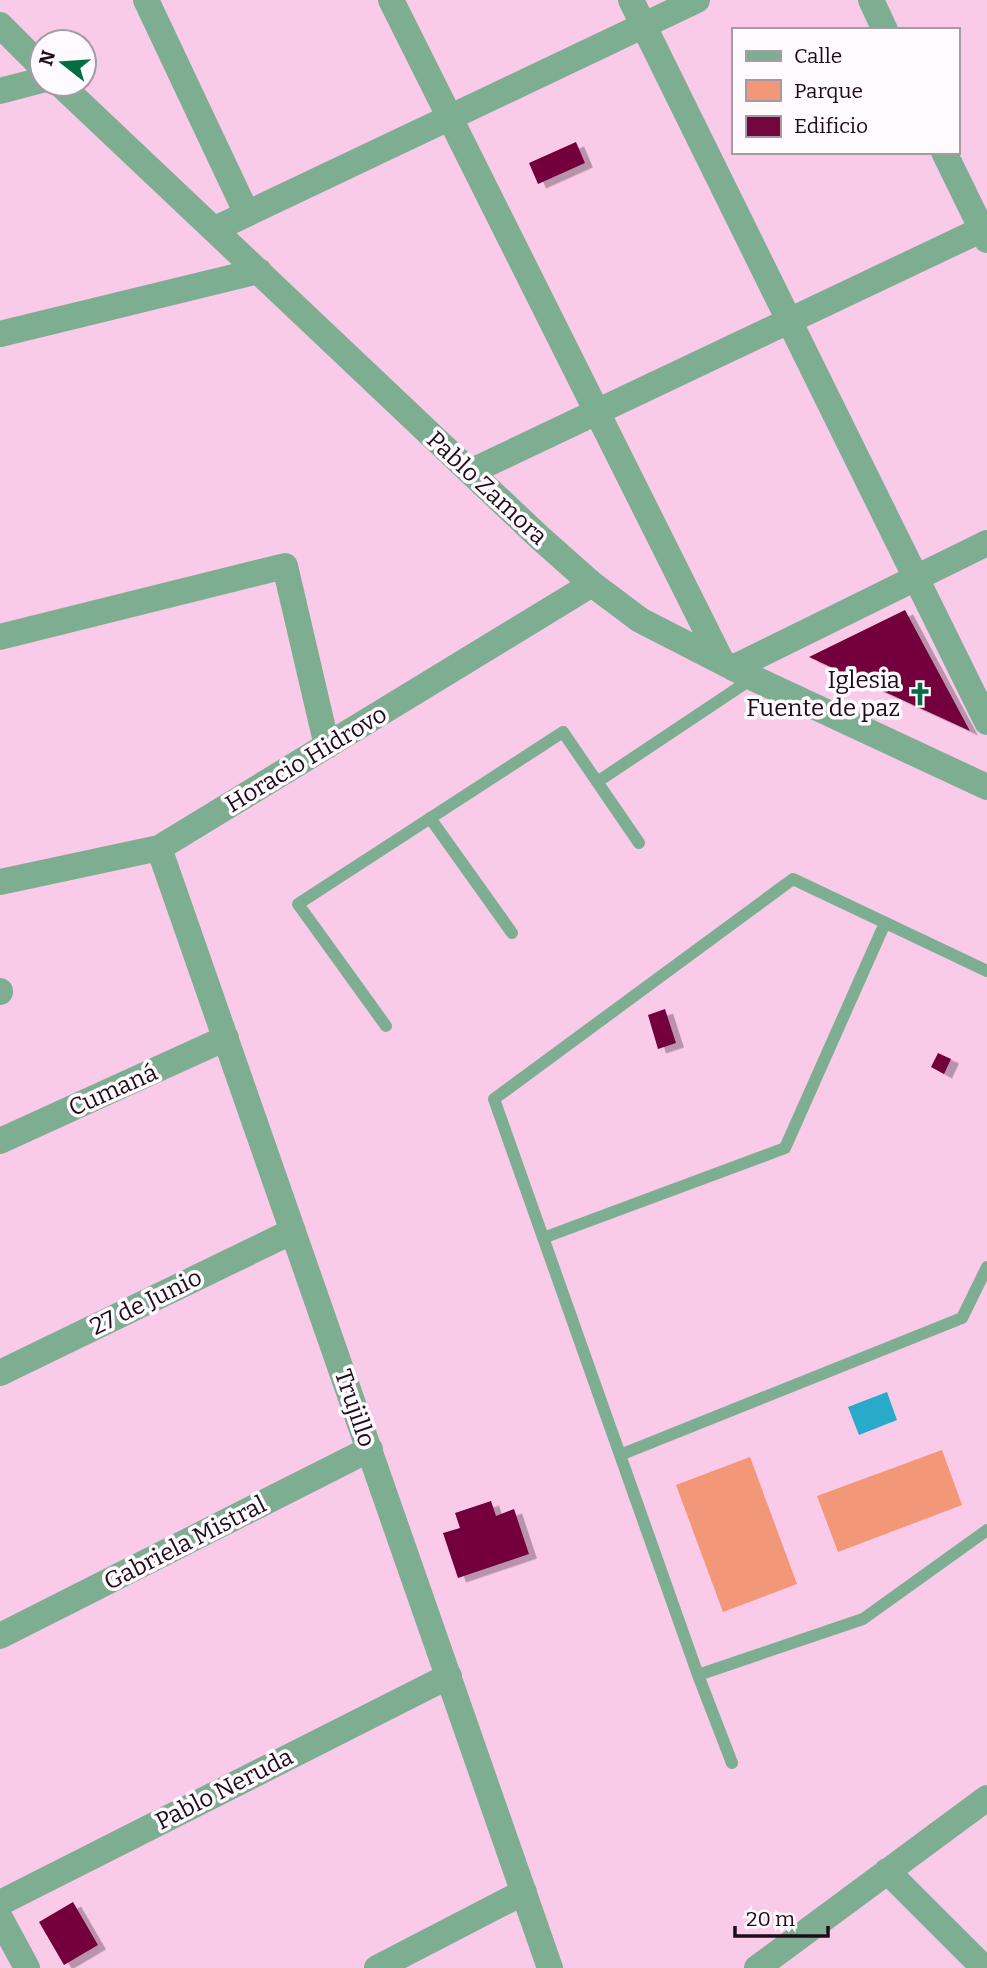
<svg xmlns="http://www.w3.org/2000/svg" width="987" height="1968" font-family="Bitter,serif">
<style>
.green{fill:#f29778}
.water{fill:#2aaaca}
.building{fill:#73063c;filter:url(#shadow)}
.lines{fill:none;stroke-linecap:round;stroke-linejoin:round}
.lane{stroke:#7eae92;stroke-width:12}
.street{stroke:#7eae92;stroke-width:26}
.labels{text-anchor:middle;stroke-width:7;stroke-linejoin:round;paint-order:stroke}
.street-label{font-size:24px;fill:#1d0d19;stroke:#fffafd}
.poi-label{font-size:24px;fill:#1d0d19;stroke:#fffafd;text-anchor:end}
</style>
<defs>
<filter id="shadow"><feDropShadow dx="8" dy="4.5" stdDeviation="0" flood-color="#0004"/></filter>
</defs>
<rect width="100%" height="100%" fill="#facae9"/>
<path class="green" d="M942,1450L962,1505L838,1552L817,1496Z
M750,1457L797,1584L723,1612L676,1485Z"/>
<path class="water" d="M887,1392L897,1420L859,1435L848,1407Z"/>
<path class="building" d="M576,142L585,163L538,184L529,163Z
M905,610L970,731L809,657Z
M665,1009L676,1043L658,1049L648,1015Z
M938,1053L951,1059L944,1074L931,1067Z
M491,1501L496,1516L514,1509L529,1554L458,1578L443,1533L460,1528L455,1513Z
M73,1902L98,1945L64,1965L39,1922Z"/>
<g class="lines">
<path class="lane" d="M597,782L753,678
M430,818L512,933
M386,1026L298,904L563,732L639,843
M543,1238L785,1148L885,923
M620,1455L962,1318L987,1267
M698,1675L863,1619L987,1530
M732,1763L698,1675L494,1099L793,879L987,971"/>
<path class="street" d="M146,0L247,214
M391,0L722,662
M631,0L987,722
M871,0L885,30
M0,25L42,67
M60,84L539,537L592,584L640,620L753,678L987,787
M0,91L42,80
M944,152L987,240
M215,229L697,0
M0,334L259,271
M470,472L987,227
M0,637L285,566L327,746
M733,668L987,543
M159,848L550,1968
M0,882L159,848L592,584
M0,991V992
M0,1141L226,1038
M0,1373L293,1231
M0,1636L370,1449
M887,1871L984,1968
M0,1903L449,1676
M0,1918L27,1968
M377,1968L524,1892
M757,1968L987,1798"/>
</g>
<defs>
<g id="church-bare" transform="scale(1.89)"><path d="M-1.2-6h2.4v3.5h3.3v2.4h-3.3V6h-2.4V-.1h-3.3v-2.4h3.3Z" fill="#036e45" stroke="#fffafd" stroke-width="2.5" paint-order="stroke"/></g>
</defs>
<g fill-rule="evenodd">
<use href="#church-bare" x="920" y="694"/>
</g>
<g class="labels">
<g class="street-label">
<text transform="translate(487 488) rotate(43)" y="8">Pablo Zamora</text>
<text transform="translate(306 759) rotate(-31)" y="8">Horacio Hidrovo</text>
<text transform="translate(113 1090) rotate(-24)" y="8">Cumaná</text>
<text transform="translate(146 1302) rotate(-26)" y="8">27 de Junio</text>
<text transform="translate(355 1408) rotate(71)" y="8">Trujillo</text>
<text transform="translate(185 1543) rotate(-27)" y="8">Gabriela Mistral</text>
<text transform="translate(224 1789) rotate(-27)" y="8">Pablo Neruda</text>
</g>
<g class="poi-label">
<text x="900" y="688">Iglesia<tspan x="900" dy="28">Fuente de paz</tspan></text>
</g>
</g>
<rect x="732" y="28" width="228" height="126" fill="#fffafd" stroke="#a59ba2" stroke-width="2"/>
<rect x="746" y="51" width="35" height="10" fill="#7eae92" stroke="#a59ba2" stroke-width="2"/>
<text x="794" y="63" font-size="21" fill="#1d0d19">Calle</text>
<rect x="746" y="80" width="35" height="21" fill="#f29778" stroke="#a59ba2" stroke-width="2"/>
<text x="794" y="98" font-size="21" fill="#1d0d19">Parque</text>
<rect x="746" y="116" width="35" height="21" fill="#73063c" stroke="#a59ba2" stroke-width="2"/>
<text x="794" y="133" font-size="21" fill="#1d0d19">Edificio</text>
<g transform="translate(63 63) rotate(287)"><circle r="33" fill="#fffafd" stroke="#a59ba2" stroke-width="2"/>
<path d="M0-5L12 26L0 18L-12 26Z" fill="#036e45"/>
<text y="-10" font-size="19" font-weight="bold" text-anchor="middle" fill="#1d0d19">N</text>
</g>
<path d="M735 1926v10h93v-10" fill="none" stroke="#1d0d19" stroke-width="3.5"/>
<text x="746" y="1926" font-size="21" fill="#1d0d19" stroke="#fffafd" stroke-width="5" paint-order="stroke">20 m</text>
</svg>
